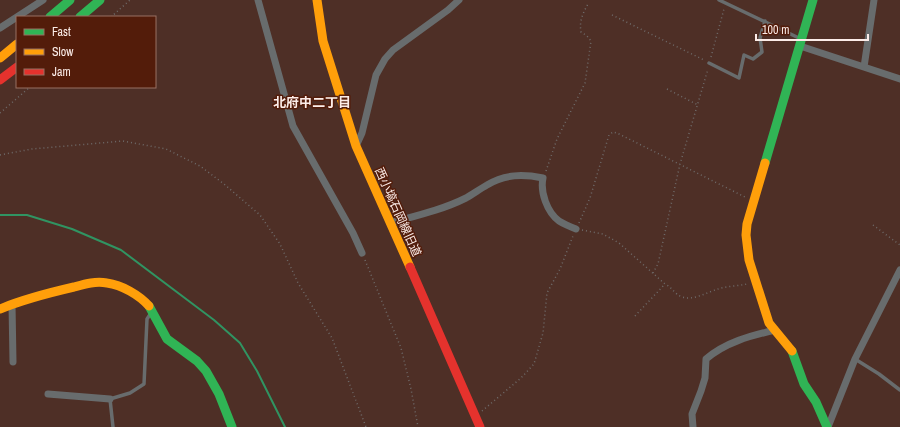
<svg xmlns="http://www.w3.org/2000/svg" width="900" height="427" font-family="'Archivo Narrow','Noto Sans JP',sans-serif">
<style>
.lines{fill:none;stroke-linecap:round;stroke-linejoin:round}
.stream{stroke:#309462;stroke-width:2}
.path{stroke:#6f6b6a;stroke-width:1.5;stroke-dasharray:1 3;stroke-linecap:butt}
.lane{stroke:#686c6d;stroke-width:3.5}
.street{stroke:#686c6d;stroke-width:7}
.fast{stroke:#30b455;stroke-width:9}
.slow{stroke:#ff9f0a;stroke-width:9}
.jam{stroke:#e5322d;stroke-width:9}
.labels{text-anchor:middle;stroke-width:3;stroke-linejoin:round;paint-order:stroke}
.street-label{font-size:12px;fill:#fcede9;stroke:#531c0a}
.neighbourhood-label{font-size:13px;font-weight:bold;fill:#fcede9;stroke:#531c0a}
</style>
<rect width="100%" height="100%" fill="#4e2f26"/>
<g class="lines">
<path class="stream" d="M0,215H27L72,229L121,250L214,320L240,343L257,371L285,427"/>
<path class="path" d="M612,15L704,60
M111,17L130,0
M711,57L724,9
M667,89L698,105
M0,113L30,87
M0,155L32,149L123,141L166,149L200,166L224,184L260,215L280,244L298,283L332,338L366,427
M546,171L557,139L585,83L591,41L587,36L581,32C579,21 583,13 588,4
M579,223L590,198L609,135L613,132L617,133L745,197
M873,225L900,245
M582,230L603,234L619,243L665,284C672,287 674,294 682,297C694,301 707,292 718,289C728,286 738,286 747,284
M365,260L401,348L411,389L418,427
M653,273L658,264L680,164L708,69
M635,316L665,284
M482,411L521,378L534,364L543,333L547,293L560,269L573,236"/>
<path class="lane" d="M719,0L801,39
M709,63L739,78L744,55L753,59L762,52L760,38L765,21
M855,359L879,374L900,390
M113,427L110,399L130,393L144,384L147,319L151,313"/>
<path class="street" d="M258,0L293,126L353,233L362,253
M0,28L43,0
M800,46L900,79
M864,67L874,0
M356,146L362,133L376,75L385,59L393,50L448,10L459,0
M390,223C415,216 442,210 466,198C473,194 480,189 487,185C505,174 523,174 543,178C540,192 547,212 559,221C564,224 571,227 576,229
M12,304L13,362
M48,394L110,399
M693,427L692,414L701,391L705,378L706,359C726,342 750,336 775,330
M828,427L855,359L900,270"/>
<path class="fast" d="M50,17L70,0
M80,17L100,0
M765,163L813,0
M149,306L167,339L197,361L206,371L219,394L232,427
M792,351L804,384L816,402L827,427"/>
<path class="slow" d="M317,0L323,41L356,146L410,267
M0,58L17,44
M765,163L747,224L746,235L749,260L769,323L792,351
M0,309C24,299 48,293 74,287C85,284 95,281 107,283C122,285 139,295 149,306"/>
<path class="jam" d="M0,80L17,67
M410,267L480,427"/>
</g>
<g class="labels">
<g class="street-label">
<text transform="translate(398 212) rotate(66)" y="4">西小塙石岡線旧道</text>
</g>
<g class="neighbourhood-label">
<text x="312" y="107">北府中二丁目</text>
</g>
</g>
<rect x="16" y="16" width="140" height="72" fill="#531c0a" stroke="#977063"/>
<rect x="24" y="29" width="20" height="6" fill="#30b455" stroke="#977063"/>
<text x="52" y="36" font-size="12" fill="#fcede9">Fast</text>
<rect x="24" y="49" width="20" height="6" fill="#ff9f0a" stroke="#977063"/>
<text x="52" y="56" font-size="12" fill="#fcede9">Slow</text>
<rect x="24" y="69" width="20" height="6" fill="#e5322d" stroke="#977063"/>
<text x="52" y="76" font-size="12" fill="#fcede9">Jam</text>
<path d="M756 34v6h112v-6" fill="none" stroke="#fcede9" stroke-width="2"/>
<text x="762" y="34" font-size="12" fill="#fcede9" stroke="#531c0a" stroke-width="3" paint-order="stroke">100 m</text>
</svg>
